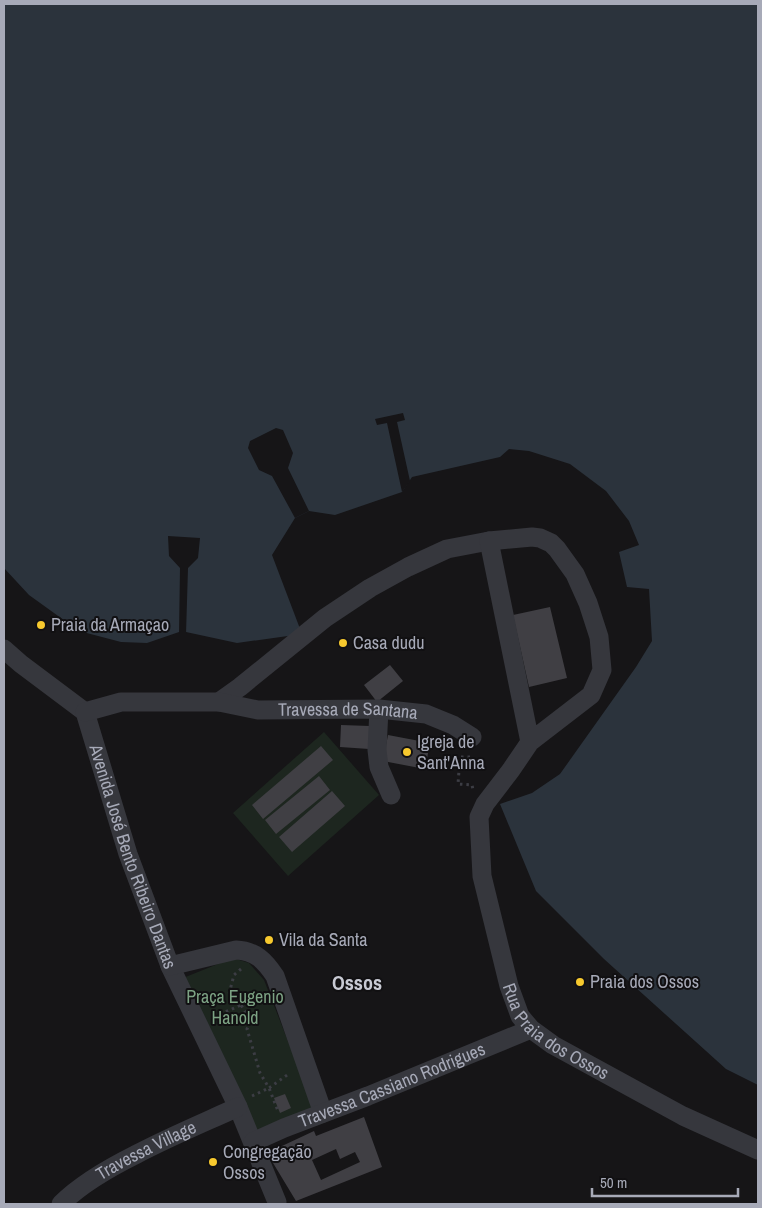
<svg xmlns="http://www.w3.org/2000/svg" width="762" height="1208" font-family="'Archivo Narrow',sans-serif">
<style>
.green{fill:#1d261f}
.water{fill:#2b333c}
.pier{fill:#161517}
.building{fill:#403f44;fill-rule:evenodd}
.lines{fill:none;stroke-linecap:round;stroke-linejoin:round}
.path{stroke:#3c3d44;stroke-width:3;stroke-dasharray:2.5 4;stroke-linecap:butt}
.minor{stroke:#36373d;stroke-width:19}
.poi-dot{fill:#f7c92e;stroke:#111012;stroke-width:2}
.labels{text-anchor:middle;stroke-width:4;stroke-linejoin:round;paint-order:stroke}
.poi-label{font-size:18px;fill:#a7aab8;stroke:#111012;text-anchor:start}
.street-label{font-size:18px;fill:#a7aab8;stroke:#111012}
.park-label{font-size:18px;fill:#7da384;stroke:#111012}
.quarter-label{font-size:20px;font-weight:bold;fill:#c8cad4;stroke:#111012}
</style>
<rect width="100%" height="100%" fill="#161517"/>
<path class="green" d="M324,732L379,795L288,876L233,813Z
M233,958L249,963L264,980L315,1110L252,1135L183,978Z"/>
<path class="water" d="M4,4H758V1085L726,1069L604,959L536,891L500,804L532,793L560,774L636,667L652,641L649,589L627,587L619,552L639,545L629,521L606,491L570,464L529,451L509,449L500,457L412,477L402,492L335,515L309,511L295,518L272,555L302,634L237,643L186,632H179L147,643L121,642L79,631L29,595L4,568Z"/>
<path class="pier" d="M403,413L405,420L397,422L410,481L402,492L387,423L377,425L375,419Z
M276,428L283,430L293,453L288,468L309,511L295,518L272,476L259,470L248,448L250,441Z
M168,536L200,538L198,558L188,568L186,634H179L180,568L169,556Z"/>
<path class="building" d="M550,607L567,678L529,687L513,615Z
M390,665L403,681L377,702L364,685Z
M341,725L370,726L369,749L340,747Z
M388,735L430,743L425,769L383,761Z
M321,746L333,760L263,819L252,805Z
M319,776L330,790L276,834L265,820Z
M332,791L345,806L292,852L279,837Z
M285,1094L291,1108L280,1113L274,1098Z
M364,1117L382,1167L296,1201L267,1153L314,1131L316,1136ZM336,1149L340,1159L355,1152L360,1162L321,1180L312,1160Z"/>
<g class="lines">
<path class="path" d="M470,757H460L458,784L472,785L473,790
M241,969L234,975L229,994L241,1005L251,1021L247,1029L260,1073L269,1088L290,1073
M214,1017L241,1005
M252,1096L269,1088L278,1111"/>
<g class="minor">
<path id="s1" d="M4,649L21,664L85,712L128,854L170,966L238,1107L277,1202"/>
<path d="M219,702L240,687L325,618L370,588L408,567L447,549L489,541"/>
<path d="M379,709L377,750L379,767L391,795"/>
<path id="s2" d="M85,712L121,702H219L258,710L379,709L426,714L453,725L472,737"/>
<path id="s3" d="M530,742L591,695L602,670L599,637L588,603L575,574L557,549L551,543L540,538L532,537L489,541L530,742L511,770L485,804L479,817L482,876L509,986L520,1016L531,1029L553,1045L683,1116L758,1150"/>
<path d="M170,966L236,950C256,951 265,961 275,976L323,1113"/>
<path id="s4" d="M253,1142L284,1128L368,1096L531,1029"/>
<path id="s5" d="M61,1204C82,1183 109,1168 135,1155C169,1137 203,1123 238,1107"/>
</g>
</g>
<g class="poi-dot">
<circle cx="41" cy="625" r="5"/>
<circle cx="343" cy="643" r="5"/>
<circle cx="407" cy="752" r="5"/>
<circle cx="269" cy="940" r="5"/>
<circle cx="580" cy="982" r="5"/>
<circle cx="213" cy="1162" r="5"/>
</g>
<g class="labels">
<g class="poi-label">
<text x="51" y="631">Praia da Armaçao</text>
<text x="353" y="649">Casa dudu</text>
<text x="417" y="748">Igreja de<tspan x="417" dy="21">Sant'Anna</tspan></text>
<text x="279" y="946">Vila da Santa</text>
<text x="590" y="988">Praia dos Ossos</text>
<text x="223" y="1158">Congregação<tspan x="223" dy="21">Ossos</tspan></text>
</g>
<g class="street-label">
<text dy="6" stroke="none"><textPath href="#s2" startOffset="265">Travessa de Santana</textPath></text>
<text dy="6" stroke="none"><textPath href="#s1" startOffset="255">Avenida José Bento Ribeiro Dantas</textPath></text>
<text dy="6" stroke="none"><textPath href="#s3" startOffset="844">Rua Praia dos Ossos</textPath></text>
<text dy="6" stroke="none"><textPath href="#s4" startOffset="150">Travessa Cassiano Rodrigues</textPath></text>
<text dy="6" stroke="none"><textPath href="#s5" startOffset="101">Travessa Village</textPath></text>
</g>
<g class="park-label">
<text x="235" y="1003">Praça Eugenio<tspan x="235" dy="21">Hanold</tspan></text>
</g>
<g class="quarter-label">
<text x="357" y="990">Ossos</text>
</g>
</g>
<rect width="762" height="1208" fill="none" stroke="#a7aab8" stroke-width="10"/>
<path d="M592 1188v8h146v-8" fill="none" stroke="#a7aab8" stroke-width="2.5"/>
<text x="600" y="1188" font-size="15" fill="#a7aab8" stroke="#111012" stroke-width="4" paint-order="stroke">50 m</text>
</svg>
